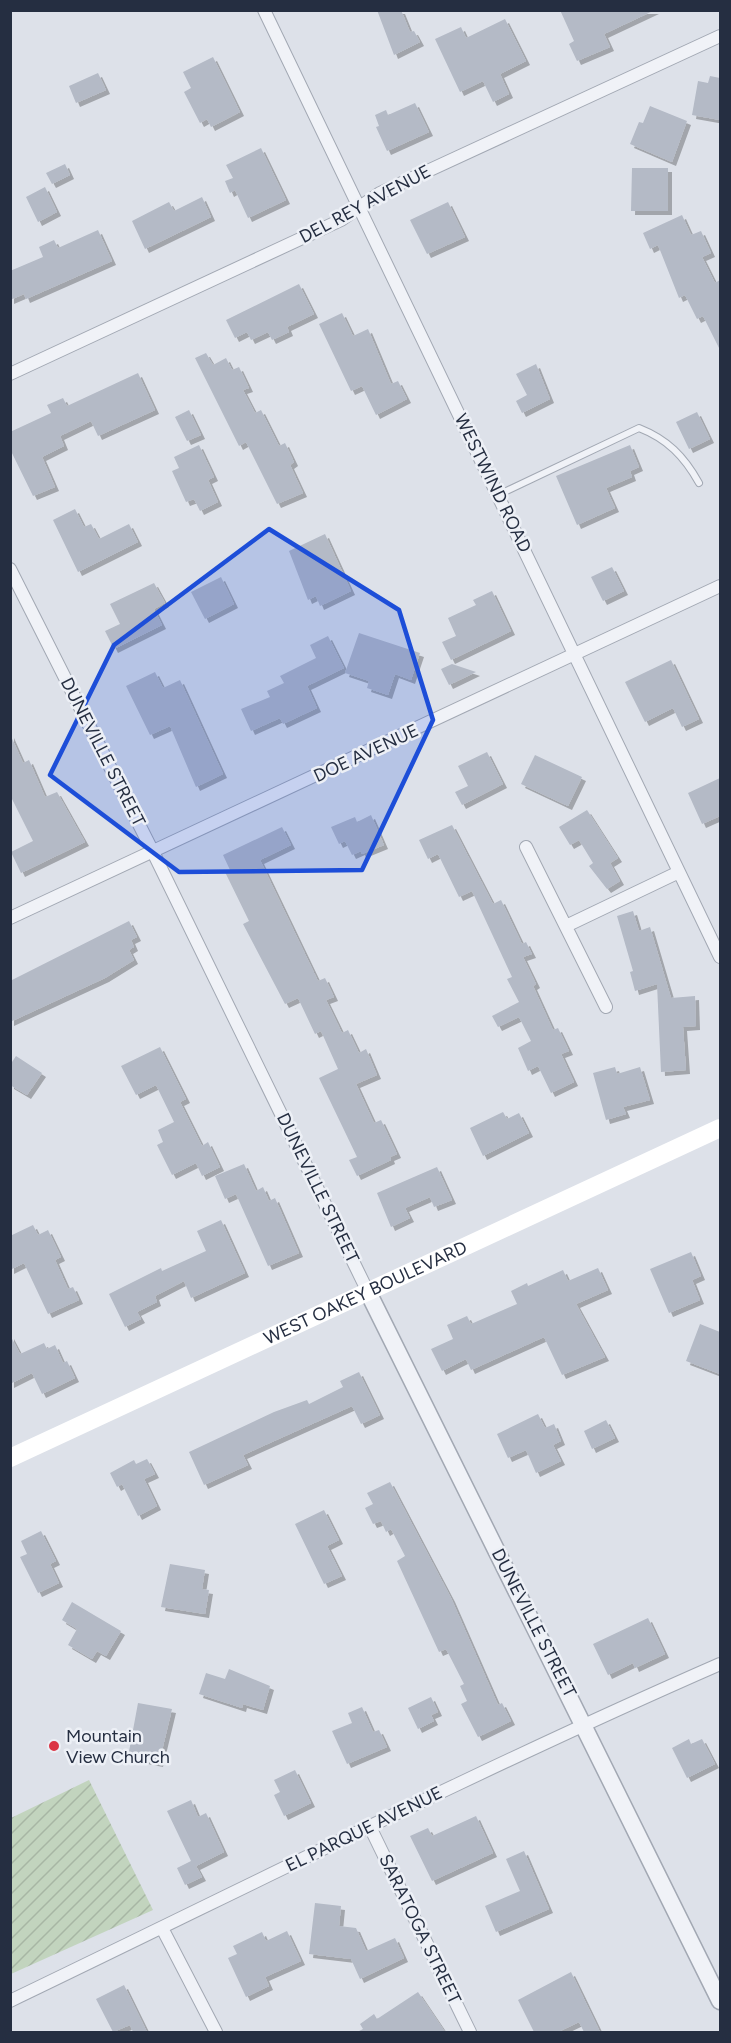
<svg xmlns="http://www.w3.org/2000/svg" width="731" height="2043" font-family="Figtree,sans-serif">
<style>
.garden{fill:url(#garden-furrows)}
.building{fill:#b4bac6;filter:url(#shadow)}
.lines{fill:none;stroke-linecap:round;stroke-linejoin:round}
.service-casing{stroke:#a2a8b3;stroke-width:8}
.minor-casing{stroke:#a2a8b3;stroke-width:14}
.tertiary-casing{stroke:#a2a8b3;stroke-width:19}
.service{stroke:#f0f2f7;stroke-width:6}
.minor{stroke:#f0f2f7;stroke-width:12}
.tertiary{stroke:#f0f2f7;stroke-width:16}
.secondary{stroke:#fff;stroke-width:18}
.marked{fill:#1d4ed8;fill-opacity:0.2;stroke:#1d4ed8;stroke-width:4.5;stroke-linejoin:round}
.poi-dot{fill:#db3545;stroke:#edf0f6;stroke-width:2}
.labels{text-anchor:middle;stroke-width:5;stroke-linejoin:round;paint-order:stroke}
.street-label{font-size:18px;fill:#252e41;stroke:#edf0f6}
.poi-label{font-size:18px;fill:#252e41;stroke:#edf0f6;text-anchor:start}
</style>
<defs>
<pattern id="garden-furrows" width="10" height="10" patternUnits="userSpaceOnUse" patternTransform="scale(1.5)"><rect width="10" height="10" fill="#c2d4be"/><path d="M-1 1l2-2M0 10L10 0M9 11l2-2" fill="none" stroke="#a7b6a4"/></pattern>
<filter id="shadow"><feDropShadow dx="4" dy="4" stdDeviation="0" flood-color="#0004"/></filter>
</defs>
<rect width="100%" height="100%" fill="#dde1e9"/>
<path class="garden" d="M89,1780L153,1910L11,1974V1818Z"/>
<path class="building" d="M377,10H401L410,32L414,31L420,42L394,55Z
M560,10H655L604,34L610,47L577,61L569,44L574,41Z
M505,19L526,61L500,74L509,94L493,102L483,81L460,92L435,39L461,27L466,38Z
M213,57L240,112L211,127L207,119L200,123L184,92L191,88L183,72Z
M98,73L106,90L76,103L69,86Z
M710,76L720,78V120L692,115L698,81L708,83Z
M415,103L429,132L387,151L376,127L379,126L375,115L386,110L388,115Z
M650,106L687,121L672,162L630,144L639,122L643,123Z
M261,148L286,200L248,218L235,190L230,193L225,181L233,178L226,165Z
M65,164L70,175L52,184L46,173Z
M632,168H668V211H631Z
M45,187L57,212L38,222L26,197Z
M202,197L211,217L145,249L132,221L169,202L174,211Z
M448,202L465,237L427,254L410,220Z
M682,215L691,235L701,231L711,253L702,257L715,283L720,280V350L703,316L697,319L685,295L679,298L658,245L650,249L643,233Z
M98,230L112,261L26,299L24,294L10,300V271L43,257L39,247L54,240L58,248Z
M299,284L314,314L287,327L289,332L272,340L268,332L251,340L247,332L235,338L226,320Z
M342,313L353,336L368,329L391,384L398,381L407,399L376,415L362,386L351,391L319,324Z
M206,353L213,365L226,358L232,370L239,367L249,388L243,390L255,413L261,410L279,446L285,443L294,462L290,465L303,493L277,504L246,442L239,446L195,358Z
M536,364L550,399L522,413L516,401L527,395L516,374Z
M138,373L155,410L98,436L91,421L60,436L64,446L42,457L55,487L33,496L10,449V432L51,413L47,405L63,398L67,406Z
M189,410L201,435L187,441L175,417Z
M697,412L710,439L689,449L676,422Z
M199,445L214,477L208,480L218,502L200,511L194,499L186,502L172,471L179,468L174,457Z
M630,445L639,467L630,471L632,477L606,488L615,508L577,525L556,476Z
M75,509L84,527L91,524L99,539L129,524L138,542L78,572L53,520Z
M325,534L351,591L320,606L316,596L308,600L289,551Z
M612,567L624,591L603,601L591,577Z
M221,577L234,604L205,619L191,592Z
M154,583L165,603L154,609L162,625L114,649L105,631L120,624L110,604Z
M492,591L511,631L451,660L442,642L456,636L448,618L476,605L473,600Z
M359,633L420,653L411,680L395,674L388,695L367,688L369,681L345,673Z
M328,636L344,668L307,686L317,708L283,724L280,718L251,731L241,709L270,697L267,691L284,683L280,676L316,658L310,645Z
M671,660L699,719L682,727L673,708L645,722L625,682Z
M452,664L476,672L449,685L441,669Z
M155,672L163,688L180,680L223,774L196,787L170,726L150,735L126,686Z
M10,734L23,763L29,760L45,797L57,792L85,842L21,873L11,852L33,841L10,795Z
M487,752L503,784L462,805L455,792L468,786L458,766Z
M535,755L582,777L568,806L521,784Z
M720,778V816L702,824L688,793Z
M587,810L618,858L610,863L620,881L607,889L589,866L593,863L579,840L570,845L559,827Z
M371,815L384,845L362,854L361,851L352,855L345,841L339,844L331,827L355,817L357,822Z
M452,825L493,904L501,900L522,944L526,942L532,954L523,957L536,984L533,986L553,1030L558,1028L569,1051L561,1054L574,1082L551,1093L538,1066L528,1071L518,1048L531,1041L519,1017L498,1027L492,1016L519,1002L507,979L512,977L472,891L459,897L438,854L428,859L419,840Z
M282,827L291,845L260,860L318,981L325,978L334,997L326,1000L342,1033L348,1030L359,1053L366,1049L377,1075L356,1084L374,1123L381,1120L397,1154L390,1157L391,1160L357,1176L349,1160L357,1157L319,1078L338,1069L321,1031L315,1034L298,998L285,1004L243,924L249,921L225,872L230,870L223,855Z
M633,911L639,931L650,927L671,998L695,996L696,1026L683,1027L686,1070L661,1072L657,984L635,991L630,972L633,971L617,916Z
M129,921L137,937L131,940L134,947L129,950L134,960L105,978L10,1022V981Z
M160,1047L186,1099L180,1102L202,1146L208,1142L220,1167L202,1176L196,1163L172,1175L157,1145L163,1142L158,1130L174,1122L156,1085L136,1095L121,1066Z
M16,1056L42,1073L27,1095L10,1085V1065Z
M615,1067L617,1074L640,1067L650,1100L623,1107L626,1114L606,1120L593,1073Z
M503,1112L507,1119L519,1113L529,1133L483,1156L470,1128Z
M244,1164L256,1191L263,1187L269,1201L275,1198L299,1253L268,1266L236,1194L225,1199L215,1176Z
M437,1167L452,1200L434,1207L430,1197L405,1208L410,1218L391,1227L377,1193Z
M221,1220L245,1273L191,1298L184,1281L155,1296L157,1302L137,1312L141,1319L125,1327L109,1294L161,1268L162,1271L206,1251L197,1231Z
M33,1225L38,1235L48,1230L61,1257L55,1260L68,1289L73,1287L79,1300L48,1314L24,1263L10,1270V1236Z
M691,1252L701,1276L692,1280L700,1300L669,1313L650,1269Z
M598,1268L608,1290L576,1304L605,1357L562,1375L544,1337L471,1370L466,1359L442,1371L431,1349L453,1339L447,1325L467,1316L471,1324L517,1304L511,1291L527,1283L528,1286L563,1270L568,1281Z
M700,1324L720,1332V1374L686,1361Z
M10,1335L20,1354L44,1343L47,1349L55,1345L63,1363L67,1361L75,1378L42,1394L32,1373L10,1384Z
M359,1372L380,1415L361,1424L352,1406L243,1455L248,1465L204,1485L189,1452L274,1412L307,1400L309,1404L343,1387L340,1381Z
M538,1414L545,1428L554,1424L561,1441L553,1445L561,1461L536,1473L526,1450L508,1458L497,1434Z
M606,1420L615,1438L592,1449L584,1431Z
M147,1459L155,1474L144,1479L157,1506L138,1516L122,1484L117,1487L110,1473L134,1460L136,1464Z
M390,1482L451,1598L498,1705L502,1703L511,1721L478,1737L461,1704L467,1701L460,1686L464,1684L446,1649L439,1652L397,1561L405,1556L391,1529L386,1532L381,1521L373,1524L365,1508L373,1504L367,1493Z
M324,1510L339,1540L327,1546L342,1576L324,1584L295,1524Z
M41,1531L56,1561L50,1564L59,1583L38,1593L20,1557L27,1554L21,1541Z
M170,1564L205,1570L202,1589L209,1590L205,1614L161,1607Z
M72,1602L121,1631L106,1656L97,1651L92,1659L68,1645L77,1629L62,1620Z
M648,1618L665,1654L635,1668L633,1663L608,1675L593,1644Z
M229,1669L270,1686L263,1710L243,1704L242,1708L199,1694L206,1673L225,1679Z
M431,1697L438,1712L431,1715L434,1721L418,1729L408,1708Z
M138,1703L172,1709L159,1763L128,1757Z
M362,1707L373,1732L379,1730L387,1747L347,1764L332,1731L352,1723L348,1713Z
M689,1739L691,1744L702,1739L715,1764L687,1778L672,1748Z
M295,1770L311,1803L284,1816L274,1795L280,1792L274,1780Z
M191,1800L198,1817L206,1813L224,1852L196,1866L202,1877L185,1885L177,1868L191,1861L167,1811Z
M476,1816L493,1853L432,1881L410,1836L428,1828L432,1836Z
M524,1851L549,1909L496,1932L485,1906L520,1891L506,1859Z
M315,1903L341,1906L339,1926L356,1928L366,1951L395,1938L404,1958L360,1979L351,1959L309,1954Z
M287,1931L301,1961L265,1977L269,1986L246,1997L228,1958L237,1954L233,1946L262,1932L266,1941Z
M571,1972L600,2032H584L579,2022L558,2032H534L518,2000Z
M124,1985L147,2032H133L130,2025L113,2032L96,1999Z
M418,1992L445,2032H357L363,2029L360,2024L374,2014L377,2019Z"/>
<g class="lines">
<g class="service-casing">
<path id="service" d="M498,495L639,428C667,439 684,456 699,483"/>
</g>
<g class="minor-casing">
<path id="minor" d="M264,10L720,957
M10,374L341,220L380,193L720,36
M10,569L153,852L368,1292
M526,847L606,1007
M10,918L720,586
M566,926L679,872
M369,1825L470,2032
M162,1928L216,2032
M10,2001C247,1887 480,1769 720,1664"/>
</g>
<g class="tertiary-casing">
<path id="tertiary" d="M368,1292L720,2001"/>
</g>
<use href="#service" class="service"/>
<use href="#minor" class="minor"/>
<use href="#tertiary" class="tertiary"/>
<path class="secondary" id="s1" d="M10,1458L720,1128"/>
</g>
<path class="marked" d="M269,529L399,610L433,720L362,870L179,872L50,775L114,645Z"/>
<circle class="poi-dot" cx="54" cy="1746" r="6"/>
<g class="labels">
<g class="street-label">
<text transform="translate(365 204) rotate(-28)" y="6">DEL REY AVENUE</text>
<text transform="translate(493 483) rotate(64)" y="6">WESTWIND ROAD</text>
<text transform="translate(103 752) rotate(63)" y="6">DUNEVILLE STREET</text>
<text transform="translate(366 753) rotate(-25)" y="6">DOE AVENUE</text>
<text transform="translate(318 1188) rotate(64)" y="6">DUNEVILLE STREET</text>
<text dy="6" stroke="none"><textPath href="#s1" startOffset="392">WEST OAKEY BOULEVARD</textPath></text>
<text transform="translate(534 1623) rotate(63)" y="6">DUNEVILLE STREET</text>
<text transform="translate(364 1829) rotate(-26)" y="6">EL PARQUE AVENUE</text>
<text transform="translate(420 1929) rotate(64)" y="6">SARATOGA STREET</text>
</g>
<g class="poi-label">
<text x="66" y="1742">Mountain<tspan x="66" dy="21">View Church</tspan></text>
</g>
</g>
<rect width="731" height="2043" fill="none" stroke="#252e41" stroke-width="24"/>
</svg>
